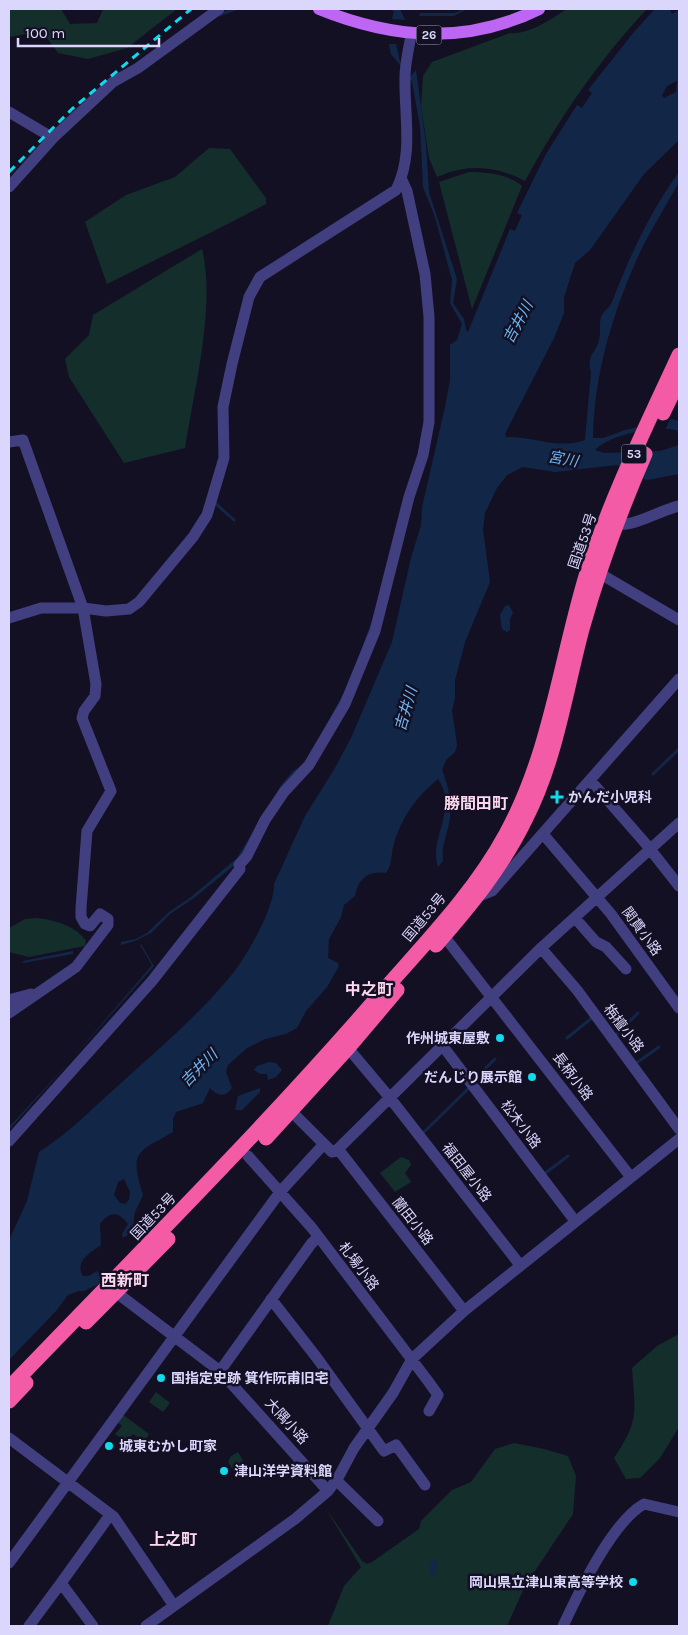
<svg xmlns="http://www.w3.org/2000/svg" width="688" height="1635" font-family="Karla,'Noto Sans JP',sans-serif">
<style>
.green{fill:#142e2c}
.water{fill:#122747;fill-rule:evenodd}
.pier{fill:#141024}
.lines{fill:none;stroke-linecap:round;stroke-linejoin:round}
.stream{stroke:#122747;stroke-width:3}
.street{stroke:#413f80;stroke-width:11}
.primary{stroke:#bd66f4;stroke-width:12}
.highway{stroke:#f35ba6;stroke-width:15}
.rail{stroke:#11daed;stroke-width:3;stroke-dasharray:8 6;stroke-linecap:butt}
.poi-dot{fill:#11daed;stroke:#141024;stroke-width:2}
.labels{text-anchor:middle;stroke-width:5;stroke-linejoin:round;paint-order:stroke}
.shield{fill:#141024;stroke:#9f9bbb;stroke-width:1}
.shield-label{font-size:12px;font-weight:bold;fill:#dad6fc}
.street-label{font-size:14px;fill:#dad6fc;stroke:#141024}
.poi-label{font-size:14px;font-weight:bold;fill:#dad6fc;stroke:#141024;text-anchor:start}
.water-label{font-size:15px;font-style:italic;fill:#6cb7f4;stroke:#141024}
.quarter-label{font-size:16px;font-weight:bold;fill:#fcd8f0;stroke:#141024}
</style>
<rect width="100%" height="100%" fill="#141024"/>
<path class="green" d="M9,9H61L70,24L97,23L103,9H177L127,48L88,59L58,53L42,31L9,37Z
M567,9H647C598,61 559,119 525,181C496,166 468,163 437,177L429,158L421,106L423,76L432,62L510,33C529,35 551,19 567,9Z
M209,148L230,149L266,198V204C214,232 160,257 107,284L85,222L126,195L175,177Z
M469,172C487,172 508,174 522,186L472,309L439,182Z
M202,249C216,305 194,390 185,448L124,463L69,377L65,359L89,335L93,315Z
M37,918C55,920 76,926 86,941L85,946L29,957L9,952V928L25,919Z
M401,1157L409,1160L411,1165L405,1173L411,1182L395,1192L380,1173Z
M679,1334V1427L660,1458L640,1478L626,1479L614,1458C640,1419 635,1413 632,1368L657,1346Z
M156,1392L170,1403L163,1412L149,1402Z
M122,1414L149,1434L144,1442L133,1434L126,1442L115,1434L122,1426L117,1422Z
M514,1443L544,1449L568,1456L576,1476L573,1514L525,1586L507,1626H328L344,1586L361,1567L325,1507L362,1561L367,1564L372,1562L419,1529L421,1521L452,1490L471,1482L495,1449Z
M238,1452L249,1471L243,1475L234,1472L228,1462L231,1456Z"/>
<path class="water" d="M385,9H400L405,20L392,19L394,11Z
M464,9H467L454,16H419L420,13H455Z
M655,9H670L672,14L679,10V140L644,174L590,250L575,263L564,297V313L554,338L505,434L506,437C532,436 559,450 585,440L591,372C586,354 596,354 599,340C601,333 599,324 601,317C603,311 610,308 612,302C630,255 650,212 679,172V182C667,204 653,226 642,248C614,308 594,372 593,438H603L625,430L672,419L679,421V431C660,424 610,434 595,450L604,453L660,451L679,445V474L647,480L617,465L555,472L523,467L507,475L497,488L485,513L483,530L490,582L465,642L455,680V698L452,710L457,745L455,752L446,760L442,770C448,785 452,801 450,818C448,833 441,844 443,861L438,867C428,839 459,809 438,779C415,798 401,818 393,847C391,856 392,865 386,873C368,870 358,879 355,896L344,905L341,917L329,939L328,958L338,963L339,966L327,987L306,1011L297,1028L286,1034L265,1039L247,1048L228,1065L226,1072L232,1088C225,1098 217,1096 210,1088L203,1103L176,1112L173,1119V1132C137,1153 129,1150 143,1195C141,1200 138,1205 136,1210C130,1223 140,1228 123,1238L122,1234L128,1224C118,1211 110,1211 100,1224L101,1245C90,1253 74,1261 83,1276H89L97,1271L104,1279L101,1283L84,1291H78L68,1295L56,1311L9,1360V1240L27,1201L39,1152C69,1133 93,1108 120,1084C157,1050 197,1017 229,978C245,960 275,908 274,884L305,816L335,768L351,738L392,642L411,558L421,525L422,507L445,407L450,380V345L457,340L462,324L450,303L452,280L435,217L423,187L420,126L412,82L409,78L416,70L426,144L429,192L457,279L453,303L464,319L466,330L468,332L510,229L515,231L522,215L517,213L546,154L577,105L582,108L592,93L588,90L634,32ZM677,81L676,92L664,98L662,95L667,86ZM124,1179L130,1192L129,1200L125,1204L120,1203L114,1195L118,1182Z
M389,44H396L401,66L391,54Z
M425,276L428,422L371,637L322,742L237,863L194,898L170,914L151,933L135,941L121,945V942L136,939L147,933L169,912L191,897L237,858L282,784L293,771L306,762L348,685L377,607L416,464L424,421Z
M509,605L513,613L510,619V630L507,632L502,629L500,615L505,606Z
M141,944L154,966L9,1130V1127L70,1061L152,965L140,945Z
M73,951V954L23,963V961Z
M270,1062L276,1063L282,1070L276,1077L268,1080L267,1074H260L254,1070L257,1066Z
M260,1088V1092L242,1110H235L238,1096Z
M434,1559H437L436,1574L433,1575L430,1573L429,1565Z"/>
<path class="pier" d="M671,417L665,431L635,436L640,424Z"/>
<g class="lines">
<path class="stream" d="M219,15L235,9
M215,503L234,520
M653,774L679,749
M616,1035L638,1013
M567,1038L593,1017
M635,1064L659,1047
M474,1080L495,1059
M422,1134L470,1087
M544,1174L568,1156"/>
<path class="street" d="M9,112L53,138
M9,187L53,138L113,82L138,68L219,9
M9,442L23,440L83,608L96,684L95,696L84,711L82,718L111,791L87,831L81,908V917L85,924L90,926L100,914L108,919V925L76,967L9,1013
M610,523C628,531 659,510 679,506
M599,573L679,620
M9,618L41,608H83L106,611L129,609L139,602L193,537L207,515L224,458L223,407L232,364L249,297L260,277L396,190C414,155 404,115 405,77C405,63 409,48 411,35
M590,780L646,844L679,886
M543,834L611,914L679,1008
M477,897L492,891L679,679
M575,918L596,942L606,947L626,969
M444,936L630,1176
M541,948L577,990L679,1129
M9,1006L12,999L31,994
M442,1045L575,1221
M348,1048L390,1098L520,1265
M285,1105L332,1152L338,1149L541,948L679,823
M9,1141L152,981L240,869L239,865L247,856L265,820L284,792L309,765L345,704L375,631L409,497L423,455L429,422V317L425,274L407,191L402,180
M338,1149L464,1311
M248,1156L312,1228L428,1381L438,1395L429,1411
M109,1287L220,1371L328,1491
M271,1299L317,1358L384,1451L396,1445L425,1485
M220,1371L311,1244L318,1237
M9,1438L114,1517L174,1606
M336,1480L378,1521
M9,1563L280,1192L324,1144
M29,1626L61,1583
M93,1626L61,1583L110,1515
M146,1626L295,1519L328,1491L339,1476L354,1448L393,1393L412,1359L464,1311L679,1139
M563,1626C579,1592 612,1522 644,1504L679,1512"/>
<path class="primary" d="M319,9C393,39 466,45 539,9"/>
<path class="highway" d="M663,413L679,380
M436,945C471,905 503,866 526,818C556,759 565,693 582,629C599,569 620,511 645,454
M266,1138L348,1048L397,990
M86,1322L168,1239
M9,1388C133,1259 260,1133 377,998C422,946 473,895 506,834C550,754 560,663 586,576C610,499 646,427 679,355
M9,1401L26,1383"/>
<path class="rail" d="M9,172L72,109L191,9"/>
</g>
<g class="poi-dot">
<path d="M554.5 789.5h5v5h5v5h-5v5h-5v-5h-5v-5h5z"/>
<circle cx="500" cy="1038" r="5"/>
<circle cx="532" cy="1077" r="5"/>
<circle cx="161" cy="1378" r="5"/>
<circle cx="109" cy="1446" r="5"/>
<circle cx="224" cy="1471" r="5"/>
<circle cx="633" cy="1582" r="5"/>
</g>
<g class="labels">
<g class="shield">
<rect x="416.5" y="25.5" width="25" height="19" rx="4"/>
<rect x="621.5" y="444.5" width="25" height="19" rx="4"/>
</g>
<g class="shield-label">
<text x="429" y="39">26</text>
<text x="634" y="458">53</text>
</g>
<g class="street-label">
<text transform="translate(582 541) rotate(-71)" y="5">国道53号</text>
<text transform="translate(424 917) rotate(-50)" y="5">国道53号</text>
<text transform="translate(642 931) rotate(54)" y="5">関貫小路</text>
<text transform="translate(624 1028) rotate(53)" y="5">栴檀小路</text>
<text transform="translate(573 1076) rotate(53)" y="5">長柄小路</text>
<text transform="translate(521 1124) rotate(53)" y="5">松木小路</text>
<text transform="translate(467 1172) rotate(52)" y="5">福田屋小路</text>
<text transform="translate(153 1216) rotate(-46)" y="5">国道53号</text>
<text transform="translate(413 1221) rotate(52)" y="5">蘭田小路</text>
<text transform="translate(359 1266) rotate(53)" y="5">札場小路</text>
<text transform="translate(287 1421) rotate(48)" y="5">大隅小路</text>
</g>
<g class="poi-label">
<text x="568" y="802">かんだ小児科</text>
<text x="490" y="1043" text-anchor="end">作州城東屋敷</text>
<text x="522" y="1082" text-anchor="end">だんじり展示館</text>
<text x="171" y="1383">国指定史跡 箕作阮甫旧宅</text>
<text x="119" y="1451">城東むかし町家</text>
<text x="234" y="1476">津山洋学資料館</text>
<text x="623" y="1587" text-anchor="end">岡山県立津山東高等学校</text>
</g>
<g class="water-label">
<text transform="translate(518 322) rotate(-62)" y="5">吉井川</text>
<text transform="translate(563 459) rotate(10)" y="5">宮川</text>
<text transform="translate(406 709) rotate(-74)" y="5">吉井川</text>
<text transform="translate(199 1068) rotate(-45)" y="5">吉井川</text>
</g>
<g class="quarter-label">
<text x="476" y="809">勝間田町</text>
<text x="369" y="995">中之町</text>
<text x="125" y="1286">西新町</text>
<text x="173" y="1545">上之町</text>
</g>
</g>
<rect width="688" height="1635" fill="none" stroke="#dad6fc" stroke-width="20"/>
<path d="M18 38v8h141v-8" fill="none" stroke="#dad6fc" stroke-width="2.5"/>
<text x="25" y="38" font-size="15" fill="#dad6fc" stroke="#141024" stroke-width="4" paint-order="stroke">100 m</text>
</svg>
